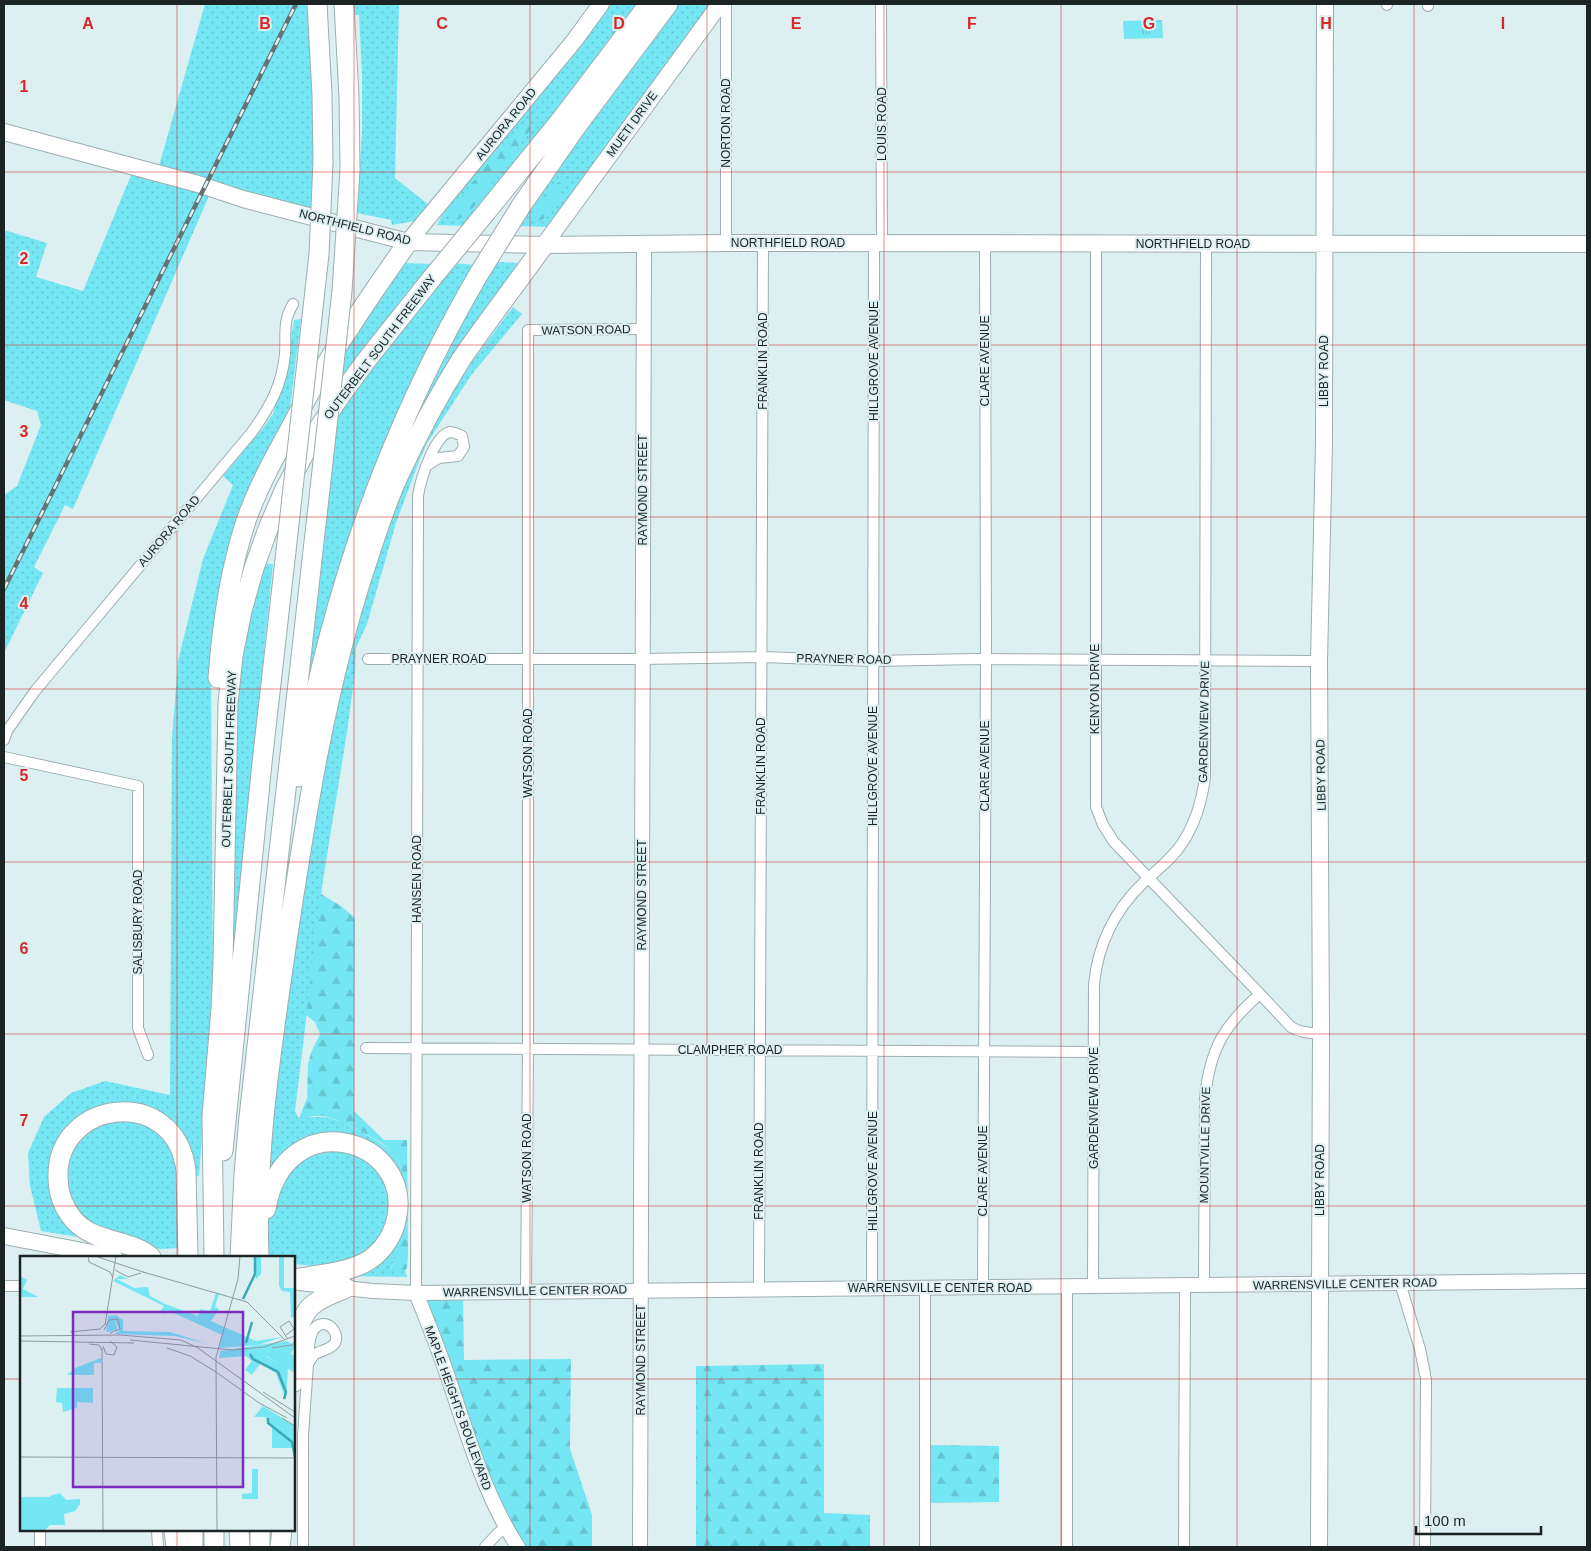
<svg xmlns="http://www.w3.org/2000/svg" width="1591" height="1551" font-family="Helvetica,sans-serif">
<style>
.grass{fill:url(#grass-dots)}
.forest{fill:url(#forest-firs)}
.park{fill:url(#park-tufts)}
.lines{fill:none;stroke-linecap:round;stroke-linejoin:round}
.street-casing{stroke:#9caeb0;stroke-width:12}
.secondary-casing{stroke:#9caeb0;stroke-width:16}
.primary-casing{stroke:#9caeb0;stroke-width:18}
.highway-casing{stroke:#9caeb0;stroke-width:21}
.street{stroke:#fff;stroke-width:10}
.secondary{stroke:#fff;stroke-width:14}
.primary{stroke:#fff;stroke-width:16}
.highway{stroke:#fff;stroke-width:19}
.rail-casing{stroke:#667172;stroke-width:4.5}
.rail{stroke:#dceff1;stroke-width:2.5;stroke-dasharray:8;stroke-linecap:butt}
.highway-bridge-casing{stroke:#9caeb0;stroke-width:21;stroke-linecap:butt}
.highway-bridge{stroke:#fff;stroke-width:19}
.grid{fill:none;stroke:#d62828;stroke-width:1;stroke-opacity:0.55}
.labels{text-anchor:middle;stroke-width:4;stroke-linejoin:round;paint-order:stroke}
.street-label{font-size:12px;fill:#1c2323;stroke:#dceff1}
.inset-river{fill:none;stroke:#3ba9b5;stroke-width:2.5}
.inset-road{fill:none;stroke:#8f9d9f;stroke-width:1}
.view{fill:#7b2cbf;fill-opacity:0.15;stroke:#7b2cbf;stroke-width:2.5}
.inset-edge{fill:none;stroke:#1c2323;stroke-width:2.5}
.grid-label{font-size:16px;text-anchor:middle;font-weight:bold;fill:#d62828;stroke:#dceff1;stroke-width:4;stroke-linejoin:round;paint-order:stroke}
</style>
<defs>
<pattern id="grass-dots" width="8" height="8" patternUnits="userSpaceOnUse" patternTransform="scale(1.25)"><rect width="8" height="8" fill="#75e6f4"/><path d="M2 2h.1M6 6h.1" fill="none" stroke="#65c5d1" stroke-width="1.8" stroke-linecap="round"/></pattern>
<pattern id="forest-firs" width="22" height="20" patternUnits="userSpaceOnUse" patternTransform="scale(1.25)"><rect width="22" height="20" fill="#75e6f4"/><path d="M5 1l3.5 6h-7zM16 11l3.5 6h-7z" fill="#65c5d1"/></pattern>
<pattern id="park-tufts" width="24" height="20" patternUnits="userSpaceOnUse" patternTransform="scale(1.25)"><rect width="24" height="20" fill="#75e6f4"/><path d="M3 7l-1-3M5 7V3M7 7l1-3M15 17l-1-3M17 17v-4M19 17l1-3" fill="none" stroke="#65c5d1"/></pattern>
</defs>
<rect width="100%" height="100%" fill="#dceff1"/>
<path class="grass" d="M205,4H317L324,220L212,189L73,509L65,505L34,567L43,573L4,653V495L17,486L41,425L37,411L4,400V230L47,243L36,277L83,291L134,168L157,173Z
M353,4H399L395,178L430,206L415,221L392,225L391,220L357,213L362,131V75L359,15H354Z
M611,4H637L535,137L462,226L437,225L442,215Z
M679,4H713L549,227L518,226L578,138Z
M499,262L519,263L516,275L425,406L422,405L465,318L494,265Z
M403,263L433,264L391,314L342,376L346,344Z
M454,263L475,265L332,600L305,694L339,407Z
M513,307L522,314L472,374L427,443L419,461L396,523L367,624L356,648L355,673L347,732L323,880L295,1111L299,1119C325,1113 336,1119 358,1130C370,1137 384,1143 393,1154C418,1186 401,1235 391,1269L405,1270L407,1277L337,1276L382,1255L399,1178L350,1136L267,1174L290,958L335,703L387,521L432,423L474,359Z
M301,319L288,425L268,457L211,679L213,991L199,1176H192L178,1138L103,1111L53,1175L84,1238L41,1231L30,1186L28,1153L44,1117L71,1093L105,1081L170,1095L172,738L178,661L203,559L233,485L223,476L263,428L273,414L286,371L294,320Z
M263,563L273,564L234,945H229L233,727L241,640Z
M146,1121L181,1159L182,1248L160,1249L128,1243L102,1235L67,1202L64,1190L70,1148L101,1122Z
M352,1150L381,1172L389,1188V1225L370,1254L324,1267L294,1264V1257H265L269,1215L285,1172L312,1152Z"/>
<path class="forest" d="M527,126L532,127L501,172L471,210L465,216L452,222L450,214C458,201 468,189 478,176C492,158 505,136 527,126Z
M564,179L567,182C563,189 560,195 556,201C550,212 545,226 529,219C538,203 547,188 564,179Z
M321,894L341,906L355,918L354,1111L384,1140H407L408,1255L407,1268L405,1270H391C401,1230 422,1175 383,1144C375,1138 365,1134 356,1129C343,1123 328,1114 313,1116C308,1117 303,1119 298,1121L307,1098L308,1064L311,1053L320,1034L315,1022L306,1015Z
M463,1292L464,1360L571,1359L570,1449L592,1515V1547H518L416,1293Z
M824,1364V1513L870,1515V1547H696V1366Z
M925,1445L999,1446V1502L925,1503Z"/>
<path class="park" d="M1162,20L1163,38L1124,39L1123,21Z"/>
<g class="lines">
<g class="street-casing">
<path id="street" d="M881,4L882,243
M1387,5V4
M1428,6V4
M726,243V4
M1096,243V807L1103,825L1114,842L1260,994L1291,1027C1300,1033 1311,1033 1321,1034
M368,659H643L762,657L873,661L976,659L1319,661
M4,740L7,731L35,691L252,432C270,407 282,385 285,354C286,342 284,329 287,318C288,313 291,308 293,304
M4,757L138,786V1028L148,1055
M366,1048L1094,1052
M1400,1283L1420,1349L1425,1374
M1204,1285L1205,1097C1210,1049 1224,1025 1260,994
M4,1286H21
M1093,1286L1094,984C1098,945 1114,911 1143,883C1157,870 1173,858 1183,842C1196,822 1202,800 1205,777L1206,243
M759,1288L763,243
M872,1288L874,243
M925,1288V1547
M983,1288L986,654L985,243
M526,1291L528,1048V330L644,329
M416,1293L418,496C420,482 434,435 450,432C454,432 458,434 462,436L464,447L458,456L439,458L426,466
M40,1530V1547
M157,1530L158,1547
M303,1547V1435L308,1364C309,1353 307,1325 323,1324C332,1324 339,1335 335,1343C331,1350 320,1350 314,1355C312,1357 310,1361 308,1364
M485,1547L498,1533L506,1528
M1067,1547V1287
M1184,1547L1185,1285
M1425,1547L1426,1379"/>
</g>
<g class="secondary-casing">
<path id="secondary" d="M299,1283L373,1291L416,1293L1587,1281
M416,1293C425,1315 434,1338 442,1360C465,1424 481,1490 518,1547
M640,1547L644,243"/>
</g>
<g class="primary-casing">
<path id="primary" d="M4,132L198,184L243,199L408,242L544,245L726,243L1587,244
M408,242L574,41L601,4
M544,245L720,4
M4,1236L114,1257
M1319,1547L1321,1034L1319,661L1324,443L1325,4"/>
</g>
<g class="highway-casing">
<path id="highway" d="M317,4L322,94L323,162
M344,4L349,97L350,170
M521,206L576,127L668,4
M487,211L560,121L649,4
M218,678C222,624 229,572 246,521C257,489 274,458 290,429C309,393 329,357 352,324C370,296 389,269 408,242
M299,777C329,598 386,434 477,277
M223,1151L262,763L286,551
M266,1209C284,1101 416,1137 396,1221C392,1238 380,1255 364,1263C345,1273 315,1275 294,1279
M107,1256L109,1257
M151,1257C129,1238 94,1244 73,1219C63,1207 58,1192 58,1177C56,1099 176,1084 186,1171L188,1257
M214,1257L212,1116L221,1009L223,964L228,703L233,656L242,611L254,568L269,526L285,489L316,432L343,392L369,357L432,278
M240,1257L244,1174L249,1117L320,489
M259,1257C255,1152 272,1045 287,941C306,814 326,685 367,562C376,534 386,504 398,477C417,436 438,396 462,358C488,320 517,283 544,245
M294,1382C296,1356 292,1316 318,1301C326,1296 337,1292 346,1288
M174,1530L176,1547
M193,1530V1547
M214,1530V1547
M239,1530L240,1547
M260,1530V1547
M280,1547L282,1530"/>
</g>
<use href="#street" class="street"/>
<use href="#secondary" class="secondary"/>
<use href="#primary" class="primary"/>
<use href="#highway" class="highway"/>
<g class="rail-casing">
<path id="rail" d="M4,589L296,4"/>
</g>
<use href="#rail" class="rail"/>
<g class="highway-bridge-casing">
<path id="highway-bridge" d="M477,277L521,206
M432,278L487,211
M320,489L342,291L350,170
M286,551L319,254L323,162"/>
</g>
<use href="#highway-bridge" class="highway-bridge"/>
</g>
<path class="grid" d="M177,4V1257M354,4V1547M530,4V1547M707,4V1547M884,4V1547M1061,4V1547M1237,4V1547M1414,4V1547M4,172H1587M4,345H1587M4,517H1587M4,689H1587M4,862H1587M4,1034H1587M4,1206H1587M4,1379H21M294,1379H1587M177,1530V1547"/>
<g class="labels">
<g class="street-label">
<text transform="translate(726 123) rotate(-90)" y="4">NORTON ROAD</text>
<text transform="translate(506 124) rotate(-51)" y="4">AURORA ROAD</text>
<text transform="translate(632 124) rotate(-54)" y="4">MUETI DRIVE</text>
<text transform="translate(882 124) rotate(-90)" y="4">LOUIS ROAD</text>
<text transform="translate(355 227) rotate(14)" y="4">NORTHFIELD ROAD</text>
<text x="788" y="247">NORTHFIELD ROAD</text>
<text x="1193" y="248">NORTHFIELD ROAD</text>
<text transform="translate(586 330) rotate(-1)" y="4">WATSON ROAD</text>
<text transform="translate(380 347) rotate(-53)" y="4">OUTERBELT SOUTH FREEWAY</text>
<text transform="translate(763 361) rotate(-90)" y="4">FRANKLIN ROAD</text>
<text transform="translate(874 361) rotate(-90)" y="4">HILLGROVE AVENUE</text>
<text transform="translate(985 361) rotate(-90)" y="4">CLARE AVENUE</text>
<text transform="translate(1324 371) rotate(-90)" y="4">LIBBY ROAD</text>
<text transform="translate(643 490) rotate(-90)" y="4">RAYMOND STREET</text>
<text transform="translate(169 531) rotate(-50)" y="4">AURORA ROAD</text>
<text x="439" y="663">PRAYNER ROAD</text>
<text transform="translate(844 659) rotate(1)" y="4">PRAYNER ROAD</text>
<text transform="translate(1095 689) rotate(-90)" y="4">KENYON DRIVE</text>
<text transform="translate(1204 722) rotate(-89)" y="4">GARDENVIEW DRIVE</text>
<text transform="translate(528 753) rotate(-90)" y="4">WATSON ROAD</text>
<text transform="translate(229 759) rotate(-88)" y="4">OUTERBELT SOUTH FREEWAY</text>
<text transform="translate(761 766) rotate(-90)" y="4">FRANKLIN ROAD</text>
<text transform="translate(873 766) rotate(-90)" y="4">HILLGROVE AVENUE</text>
<text transform="translate(985 766) rotate(-90)" y="4">CLARE AVENUE</text>
<text transform="translate(1321 775) rotate(-91)" y="4">LIBBY ROAD</text>
<text transform="translate(417 879) rotate(-90)" y="4">HANSEN ROAD</text>
<text transform="translate(642 895) rotate(-90)" y="4">RAYMOND STREET</text>
<text transform="translate(138 922) rotate(-90)" y="4">SALISBURY ROAD</text>
<text x="730" y="1054">CLAMPHER ROAD</text>
<text transform="translate(1094 1108) rotate(-90)" y="4">GARDENVIEW DRIVE</text>
<text transform="translate(1205 1145) rotate(-89)" y="4">MOUNTVILLE DRIVE</text>
<text transform="translate(527 1158) rotate(-90)" y="4">WATSON ROAD</text>
<text transform="translate(759 1171) rotate(-90)" y="4">FRANKLIN ROAD</text>
<text transform="translate(873 1171) rotate(-90)" y="4">HILLGROVE AVENUE</text>
<text transform="translate(983 1171) rotate(-90)" y="4">CLARE AVENUE</text>
<text transform="translate(1320 1180) rotate(-90)" y="4">LIBBY ROAD</text>
<text transform="translate(1345 1284) rotate(-1)" y="4">WARRENSVILLE CENTER ROAD</text>
<text x="940" y="1292">WARRENSVILLE CENTER ROAD</text>
<text transform="translate(535 1291) rotate(-1)" y="4">WARRENSVILLE CENTER ROAD</text>
<text transform="translate(641 1360) rotate(-90)" y="4">RAYMOND STREET</text>
<text transform="translate(458 1408) rotate(70)" y="4">MAPLE HEIGHTS BOULEVARD</text>
</g>
</g>
<g transform="translate(20 1256)">
<rect width="275" height="275" fill="#dceff1"/>
<path d="M196,37L199,38L195,51L199,53L191,65L236,85L262,81L238,89L199,92L202,79L147,54L144,58L140,56L145,48L178,60L180,53L190,55ZM96,59L103,64V75L150,76L188,88L155,80L94,78L100,74L94,63L98,74L86,76L88,60ZM266,85L275,89L271,98L275,100V117L246,100L232,119L225,114L232,105L226,100L199,102L200,95Z" fill="#75e6f4"/>
<path d="M234,0H241V18L236,23ZM259,0H264V32H275V62L271,61L270,36L262,35L259,30ZM100,19L108,23H97L114,32L128,31L130,40L145,48L144,50L93,25ZM0,20L7,24L3,33L18,41H0ZM245,100L268,112L266,144L256,117L240,107ZM81,102V107H74V119H47L55,112ZM37,132H73V147L57,146V152L43,156L42,147L36,146ZM243,150L275,170V192H252V170L245,161H234ZM232,213H238V243H222V238L232,237Z" fill="#75e6f4"/>
<path d="M0,241H30V269L24,275H0Z" fill="#75e6f4"/>
<path d="M40,237L46,244L60,243V248L55,255L44,258L45,269H30V240Z" fill="#75e6f4"/>
<path class="inset-river" d="M223,43L235,18V0M226,87L232,66M230,98L233,103L258,116L266,136L264,143M248,162V167L272,186L275,201"/>
<path class="inset-road" d="M68,0L69,6L90,16L93,22M75,0L126,17M95,14L108,21L121,17M123,16L227,46L265,84M85,69L96,0M84,74L89,64L98,63L100,73L90,77M50,76L80,73L85,68M266,79L274,73L269,65L260,71L267,82M0,80L100,79L161,84L178,92L275,162M110,84L212,94L244,91L275,80M0,85L114,87M69,88L79,89L82,94M83,90L86,98L94,99L97,91L90,85M82,92L83,275M147,92L170,100L196,116M252,92L272,89L275,85M196,116L242,149M243,136L275,156M241,148L267,162M262,162L275,170M0,201L275,202M197,275L196,101L218,23L220,0"/>
<path class="view" d="M53,56H223V231H53Z"/>
<rect width="275" height="275" class="inset-edge"/>
</g>
<g class="grid-label">
<text x="88" y="29">A</text>
<text x="265" y="29">B</text>
<text x="442" y="29">C</text>
<text x="619" y="29">D</text>
<text x="796" y="29">E</text>
<text x="972" y="29">F</text>
<text x="1149" y="29">G</text>
<text x="1326" y="29">H</text>
<text x="1503" y="29">I</text>
<text x="24" y="92">1</text>
<text x="24" y="264">2</text>
<text x="24" y="437">3</text>
<text x="24" y="609">4</text>
<text x="24" y="781">5</text>
<text x="24" y="954">6</text>
<text x="24" y="1126">7</text>
</g>
<rect width="1591" height="1551" fill="none" stroke="#1c2323" stroke-width="10"/>
<path d="M1416 1526v8h125v-8" fill="none" stroke="#1c2323" stroke-width="2.5"/>
<text x="1424" y="1526" font-size="15" fill="#1c2323" stroke="#dceff1" stroke-width="4" paint-order="stroke">100 m</text>
</svg>
